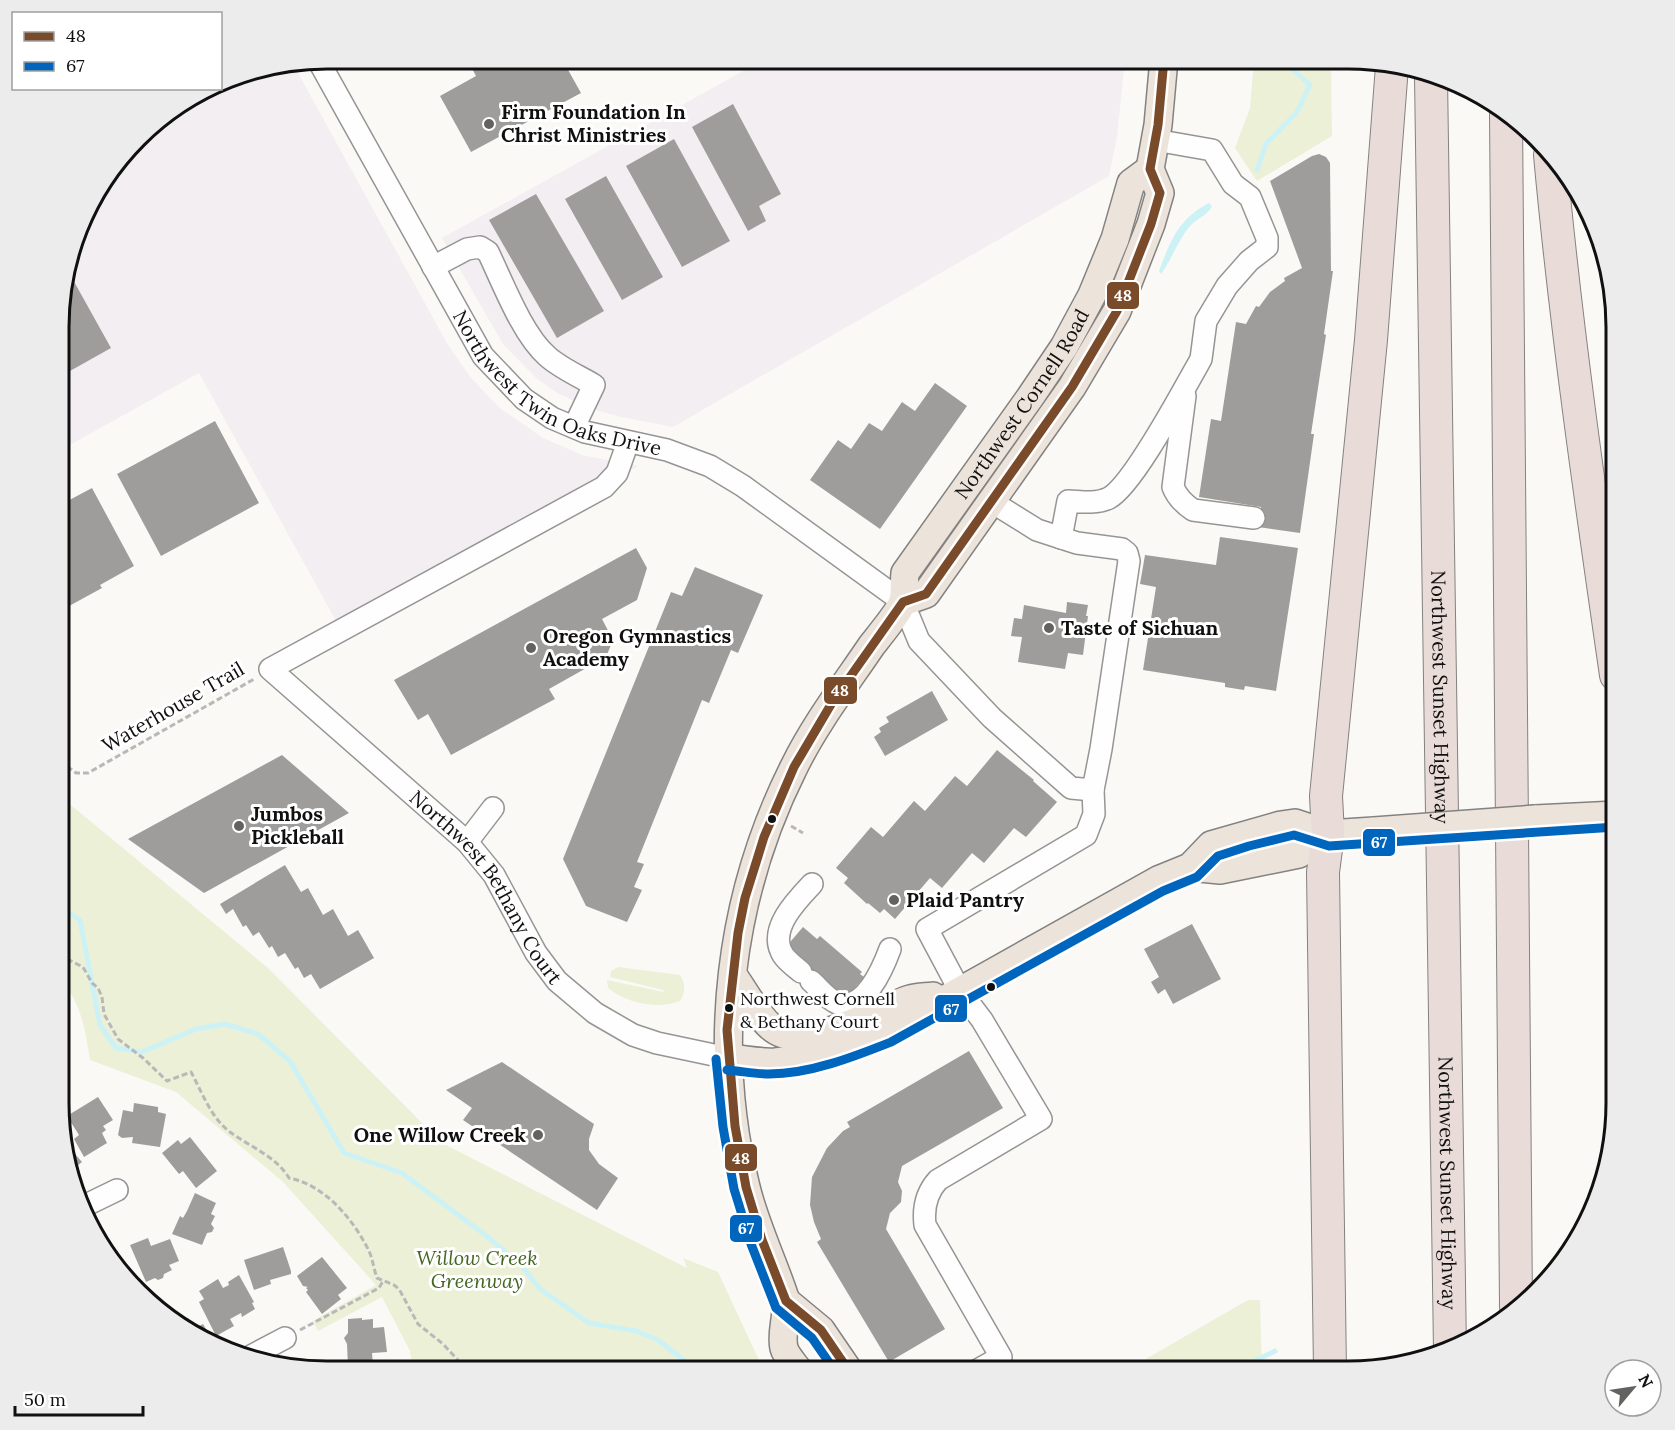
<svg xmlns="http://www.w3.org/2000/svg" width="1675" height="1430" font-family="Lora,serif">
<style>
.industrial{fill:#f2eef2}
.green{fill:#ecf0d7}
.water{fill:#cdf2f5}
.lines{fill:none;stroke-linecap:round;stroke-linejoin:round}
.stream{stroke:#cdf2f5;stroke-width:5}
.building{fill:#9f9d9b}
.minor-casing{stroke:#969594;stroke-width:24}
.major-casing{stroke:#838281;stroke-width:30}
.highway-casing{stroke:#838281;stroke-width:34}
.path{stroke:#b9b8b8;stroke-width:3;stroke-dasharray:6 3;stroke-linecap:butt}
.minor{stroke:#fefefe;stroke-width:21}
.major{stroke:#ece3db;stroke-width:27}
.highway{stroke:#e9dbd8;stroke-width:32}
.major-bridge-casing{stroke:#838281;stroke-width:30;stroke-linecap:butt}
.major-bridge{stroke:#ece3db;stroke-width:27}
.bus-1-casing{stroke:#fff;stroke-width:14}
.bus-2-casing{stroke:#fff;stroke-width:14}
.bus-1{stroke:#7a4b2a;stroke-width:9}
.bus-2{stroke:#0065bd;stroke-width:9}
.poi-dot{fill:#626260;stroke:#fff;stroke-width:2}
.bus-dot{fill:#101010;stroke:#fff;stroke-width:2}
.labels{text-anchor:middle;stroke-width:6;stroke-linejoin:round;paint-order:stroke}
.bus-label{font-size:18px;fill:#101010;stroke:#fff;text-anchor:start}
.poi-label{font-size:20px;font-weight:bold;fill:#101010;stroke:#fff;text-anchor:start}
.street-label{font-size:20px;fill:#101010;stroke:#fff}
.park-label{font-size:20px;font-style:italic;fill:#436621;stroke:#fff}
.rim{fill:none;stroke:#101010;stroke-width:3}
.line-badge{stroke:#fff;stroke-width:2}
.badge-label{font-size:16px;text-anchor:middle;font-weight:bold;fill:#fff}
</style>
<rect width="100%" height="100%" fill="#fbf9f6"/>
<path class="industrial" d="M765,59H1125L1117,137L1109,176L673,427L621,417L592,409L557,393L536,378L503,344L442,238Z
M293,64L448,345L471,378L500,408L543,438L582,455L638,466L341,630L199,373L61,450V292L94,193L150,125L214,89L220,88L221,85L241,73Z"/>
<path class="green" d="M1254,59H1331L1332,136L1257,181L1235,148L1250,108Z
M60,796L268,968L442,1143L687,1268L683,1258L718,1272L764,1371H413L410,1351L382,1297L318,1331L313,1321L376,1285L283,1182L176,1092L90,1060C85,1028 81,1002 59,977Z
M618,967L680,975C686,983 685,993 680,1001C658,1010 626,1003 608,988L607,980L664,992L663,990L610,977L611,971Z
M1248,1300H1260L1262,1371H1125Z"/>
<path class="water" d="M1209,203L1212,206C1208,215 1198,218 1191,225C1178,240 1172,259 1161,274L1159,271C1171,240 1178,219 1209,203Z"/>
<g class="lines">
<path class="stream" d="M1257,170L1266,144L1297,112L1310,85L1293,70L1285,59
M60,907L80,920L100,1025L116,1048L142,1052L196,1029L225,1024L258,1034L290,1061L344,1153L402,1173L484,1234L521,1265L540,1289L589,1323L636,1331L658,1340L685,1361L694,1371
M1234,1371L1275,1351"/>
</g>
<path class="building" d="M420,59H448L426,70Z
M467,59H562L581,93L471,152L440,96L476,76Z
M733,104L781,194L759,206L766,221L748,231L692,127Z
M674,139L730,241L682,267L626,166Z
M1319,154L1326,157L1330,163L1331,271H1333L1324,334L1326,335L1311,434H1314L1300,533L1258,527L1261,507L1199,497L1211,419L1221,421L1236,322L1246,324L1256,306L1259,307L1270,292L1285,281L1284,278L1302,268L1270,181L1312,156Z
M606,176L663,277L622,300L565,199Z
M536,194L604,311L557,338L489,220Z
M70,265L76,275L72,278L111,348L61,376V292Z
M935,383L967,406L880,529L810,480L838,440L851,449L869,423L882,431L902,402L915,411Z
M215,421L259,503L161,556L117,474Z
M92,488L134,566L100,585L102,588L60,611V505Z
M1220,537L1298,548L1276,691L1245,686L1244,690L1225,687V683L1143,670L1156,587L1140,584L1145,555L1216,565Z
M636,548L647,568L637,600L602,619L613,640L606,657L549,689L555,699L451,755L428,714L418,720L394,680Z
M695,567L763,595L738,653L731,650L709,703L702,700L637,862L644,864L634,887L642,890L627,922L586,906L563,859L671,592L682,596Z
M1067,602L1088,605L1086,616H1088L1083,655L1068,653L1065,669L1018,662L1022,637L1011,636L1014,618L1022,619L1024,605L1066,613Z
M932,691L948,720L885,756L874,737L881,732L879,728L889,722L886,717Z
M997,750L1034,780L1033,781L1057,802L1026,837L1014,828L984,863L972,853L942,888L930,878L895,919L884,909L880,913L868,903L867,904L844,883L848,878L836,868L871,827L883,837L914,801L925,811L955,776L967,786Z
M282,755L349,813L204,893L128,839Z
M285,865L301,892L308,888L323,915L333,909L348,936L358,930L374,958L320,989L311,974L304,978L298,967L295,969L285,953L278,957L272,946L269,948L259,932L253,936L246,925L243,927L233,909L226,914L220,904Z
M1192,924L1221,979L1173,1004L1165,989L1158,994L1151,982L1159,977L1144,949Z
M803,927L817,939L820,936L862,972L860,974L864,977L844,1000L785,948Z
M59,991L64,1004L62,1005L69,1029L59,1032Z
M969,1051L1003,1108L902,1166L898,1182L902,1191L901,1202L890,1213L886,1229L945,1329L889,1362L817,1242L821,1239L814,1222L810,1205L812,1177L827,1148L843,1131L850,1127L847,1122Z
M502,1062L594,1124L589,1139V1150L599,1164L618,1178L597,1210L463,1120L472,1108L446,1090Z
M98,1097L113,1120L103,1126L106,1130L102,1133L107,1143L84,1157L74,1139L79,1135L67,1116Z
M134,1103L158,1107V1112L166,1114L160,1147L132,1143L133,1137L122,1138L118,1135L123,1110L133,1112Z
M190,1137L217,1171L196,1188L183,1171L179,1174L162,1153L178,1140L181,1144Z
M69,1147L82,1162L72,1170L67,1149Z
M195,1193L216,1203L211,1214L215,1216L211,1224L214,1228L212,1232L207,1233L202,1245L172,1234L180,1216L183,1218L187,1211Z
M148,1238L151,1246L170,1239L179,1261L169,1265L172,1270L164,1274L163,1278L158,1280L155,1278L146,1282L130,1245Z
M283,1247L291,1271V1274L270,1280L271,1284L254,1290L244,1260Z
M322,1257L347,1288L338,1295L341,1299L322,1314L306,1292L308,1290L306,1288L308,1287L303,1286L297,1276Z
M239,1275L254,1302L252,1303L255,1309L242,1317L241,1313L230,1319L234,1326L216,1336L199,1302L204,1299L199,1291L218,1279L223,1288L229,1285L228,1282Z
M188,1318L194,1329L203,1324L215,1345L181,1322Z
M362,1318V1320L373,1319V1328L384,1327L387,1352L372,1353L373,1365L348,1367L347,1344L344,1338L348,1333V1319Z
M391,1361L404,1364L402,1371H389Z"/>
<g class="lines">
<g class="minor-casing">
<g id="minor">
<path id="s1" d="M318,60L483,356L524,399L552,418L585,432L667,450L710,466L743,486L903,602L919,641L992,718L1071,788L1093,790L1101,749L1129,561L1127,553L1122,549L1077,543L1037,530L992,502"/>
<path d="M433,267L467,249L480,247L488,252C503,283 522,334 547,356C560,368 579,376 594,385L574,427"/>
<path d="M1185,396L1173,487C1177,497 1184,504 1193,510L1254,518"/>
<path id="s2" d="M628,442L617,473L604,487L270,669L467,842L494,875L536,953L557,981L595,1013L633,1035L657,1043L728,1058"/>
<path d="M1061,538L1068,501C1081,502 1097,504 1109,498C1133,485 1180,396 1196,368L1201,359L1206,321L1227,286L1249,261L1267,247V238L1250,197L1233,184L1212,150L1155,140"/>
<path d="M467,842L493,808"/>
<path d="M801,972C794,966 784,959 781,951C770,927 797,900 812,884"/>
<path d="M811,981C819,988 827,999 837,1003C864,1013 883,968 890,949"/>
<path d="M82,1207L117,1190"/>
<path d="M251,1356L285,1338"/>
<path d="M976,1371L1001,1357L925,1225C923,1208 926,1193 938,1180L1041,1119L982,1020L960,991L927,929L1086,835L1094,814L1093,790"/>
</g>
</g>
<g class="major-casing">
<g id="major">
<path d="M903,602L926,594L1072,387L1117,311L1151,224L1160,193L1150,169L1158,125L1164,59"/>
<path d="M1535,819L1616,815"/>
<path d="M1190,867L1220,870L1299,854L1328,834"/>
<path d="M733,975C744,990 757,1015 771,1027C803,1056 877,1009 910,999C917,997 926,997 933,996"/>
<path d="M728,1058C743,1059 760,1063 775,1062C818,1058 862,1042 901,1024L1158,880L1190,867L1211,845L1281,825L1295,823L1328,834L1374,831"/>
<path d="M786,1301L821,1330L849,1371"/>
<path id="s3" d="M799,1371C795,1365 786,1356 784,1348C780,1333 789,1314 785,1298C773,1261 755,1225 746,1187C711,1047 729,896 794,767C815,724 845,685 872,645C879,636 900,611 903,601C905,592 904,582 905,573L1031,396L1064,347L1092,295L1115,239L1131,183L1150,169"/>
</g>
</g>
<g class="highway-casing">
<g id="highway">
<path id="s4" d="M1431,77L1450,1351"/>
<path d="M1506,115L1516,1307"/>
<path d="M1550,155C1566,329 1591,502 1616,675"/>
<path d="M1330,1371L1323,872L1328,834L1326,796L1371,340L1392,66"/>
</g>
</g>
<path class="path" d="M60,761L76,773H88L256,678
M791,826L803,833
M60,922C67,911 73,895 60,886
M59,955L83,967L92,983L98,988L102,997L104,1014L118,1039L143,1058L167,1081L191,1072C202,1092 211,1118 230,1132C250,1147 276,1156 289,1178C325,1185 353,1219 369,1251C373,1260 374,1270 377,1278L394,1285L399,1289L418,1324L443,1344L468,1371
M300,1330L379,1288L383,1281"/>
<use href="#minor" class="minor"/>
<use href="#major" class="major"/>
<use href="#highway" class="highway"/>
<g class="major-bridge-casing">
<path id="major-bridge" d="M1374,831L1535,819"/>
</g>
<use href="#major-bridge" class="major-bridge"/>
<g class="bus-1-casing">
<path id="bus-1" d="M849,1371L821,1330L786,1301L762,1240L746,1187L735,1126L727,1030L738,933L745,898L764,837L794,767L833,701L903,602L926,594L1072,387L1117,311L1151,224L1160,193L1150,169L1158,125L1164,59"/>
</g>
<g class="bus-2-casing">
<path id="bus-2" d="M716,1059L723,1127L734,1189L751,1244L776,1308L812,1338L835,1371
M727,1070C741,1071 755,1074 769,1074C810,1074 853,1057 891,1042L1163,891L1197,877L1218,856L1249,846L1294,835L1329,846L1616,827"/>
</g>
<use href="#bus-1" class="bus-1"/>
<use href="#bus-2" class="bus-2"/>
</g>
<g class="poi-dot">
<circle cx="489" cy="124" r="6"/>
<circle cx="1049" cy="628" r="6"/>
<circle cx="531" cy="648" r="6"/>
<circle cx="239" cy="826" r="6"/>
<circle cx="894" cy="900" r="6"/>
<circle cx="538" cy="1135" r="6"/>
</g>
<g class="bus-dot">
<circle cx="772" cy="819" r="5"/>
<circle cx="991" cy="987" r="5"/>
<circle cx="729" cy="1008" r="5"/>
</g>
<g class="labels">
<g class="bus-label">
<text x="740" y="1005">Northwest Cornell<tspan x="740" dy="23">&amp; Bethany Court</tspan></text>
</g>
<g class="poi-label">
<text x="501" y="119">Firm Foundation In<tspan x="501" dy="23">Christ Ministries</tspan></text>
<text x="1061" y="635">Taste of Sichuan</text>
<text x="543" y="643">Oregon Gymnastics<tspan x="543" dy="23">Academy</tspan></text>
<text x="251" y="821">Jumbos<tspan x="251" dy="23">Pickleball</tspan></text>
<text x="906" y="907">Plaid Pantry</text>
<text x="526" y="1142" text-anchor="end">One Willow Creek</text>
</g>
<g class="street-label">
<text dy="7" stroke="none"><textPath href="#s1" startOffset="417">Northwest Twin Oaks Drive</textPath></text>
<text dy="7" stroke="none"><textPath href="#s3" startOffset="1060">Northwest Cornell Road</textPath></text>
<text dy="7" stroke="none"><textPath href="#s4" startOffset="620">Northwest Sunset Highway</textPath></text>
<text transform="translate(173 707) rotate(-30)" y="7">Waterhouse Trail</text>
<text dy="7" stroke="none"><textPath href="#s2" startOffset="742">Northwest Bethany Court</textPath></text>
<text dy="7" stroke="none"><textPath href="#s4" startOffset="1106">Northwest Sunset Highway</textPath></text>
</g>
<g class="park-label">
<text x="477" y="1265">Willow Creek<tspan x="477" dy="23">Greenway</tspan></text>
</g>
</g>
<path d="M0 0H1675V1430H0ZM327 69H1348A258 258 0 0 1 1606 327V1103A258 258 0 0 1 1348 1361H327A258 258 0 0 1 69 1103V327A258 258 0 0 1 327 69Z" fill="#ececec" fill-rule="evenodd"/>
<path class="rim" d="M327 69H1348A258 258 0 0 1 1606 327V1103A258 258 0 0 1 1348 1361H327A258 258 0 0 1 69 1103V327A258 258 0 0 1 327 69Z"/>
<g class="line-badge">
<rect x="1106" y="281" width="34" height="29" rx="6" fill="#7a4b2a"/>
<rect x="823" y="676" width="35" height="29" rx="6" fill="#7a4b2a"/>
<rect x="1362" y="828" width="34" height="29" rx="6" fill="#0065bd"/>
<rect x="934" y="994" width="34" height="29" rx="6" fill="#0065bd"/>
<rect x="724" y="1143" width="34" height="29" rx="6" fill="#7a4b2a"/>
<rect x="729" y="1214" width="34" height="29" rx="6" fill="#0065bd"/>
</g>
<g class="badge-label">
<text x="1123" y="301">48</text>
<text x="840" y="696">48</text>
<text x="1379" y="848">67</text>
<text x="951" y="1015">67</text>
<text x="741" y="1164">48</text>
<text x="746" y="1234">67</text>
</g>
<rect x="12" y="12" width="210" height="78" fill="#ffffff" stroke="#9f9f9f" stroke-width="1.5"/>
<rect x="24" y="32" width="30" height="9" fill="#7a4b2a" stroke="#9f9f9f" stroke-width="1.5"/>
<text x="66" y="42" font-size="18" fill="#101010">48</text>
<rect x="24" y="62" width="30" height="9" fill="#0065bd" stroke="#9f9f9f" stroke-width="1.5"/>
<text x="66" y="72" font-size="18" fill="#101010">67</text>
<g transform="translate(1633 1388) rotate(61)"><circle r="28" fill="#ffffff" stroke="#9f9f9f" stroke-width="1.5"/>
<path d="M0-4.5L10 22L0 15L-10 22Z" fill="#626260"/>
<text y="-9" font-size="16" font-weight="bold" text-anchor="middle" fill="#101010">N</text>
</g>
<path d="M15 1406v9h128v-9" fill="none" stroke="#101010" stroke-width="3"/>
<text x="24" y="1406" font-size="18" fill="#101010" stroke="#ffffff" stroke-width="4.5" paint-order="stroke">50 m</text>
</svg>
